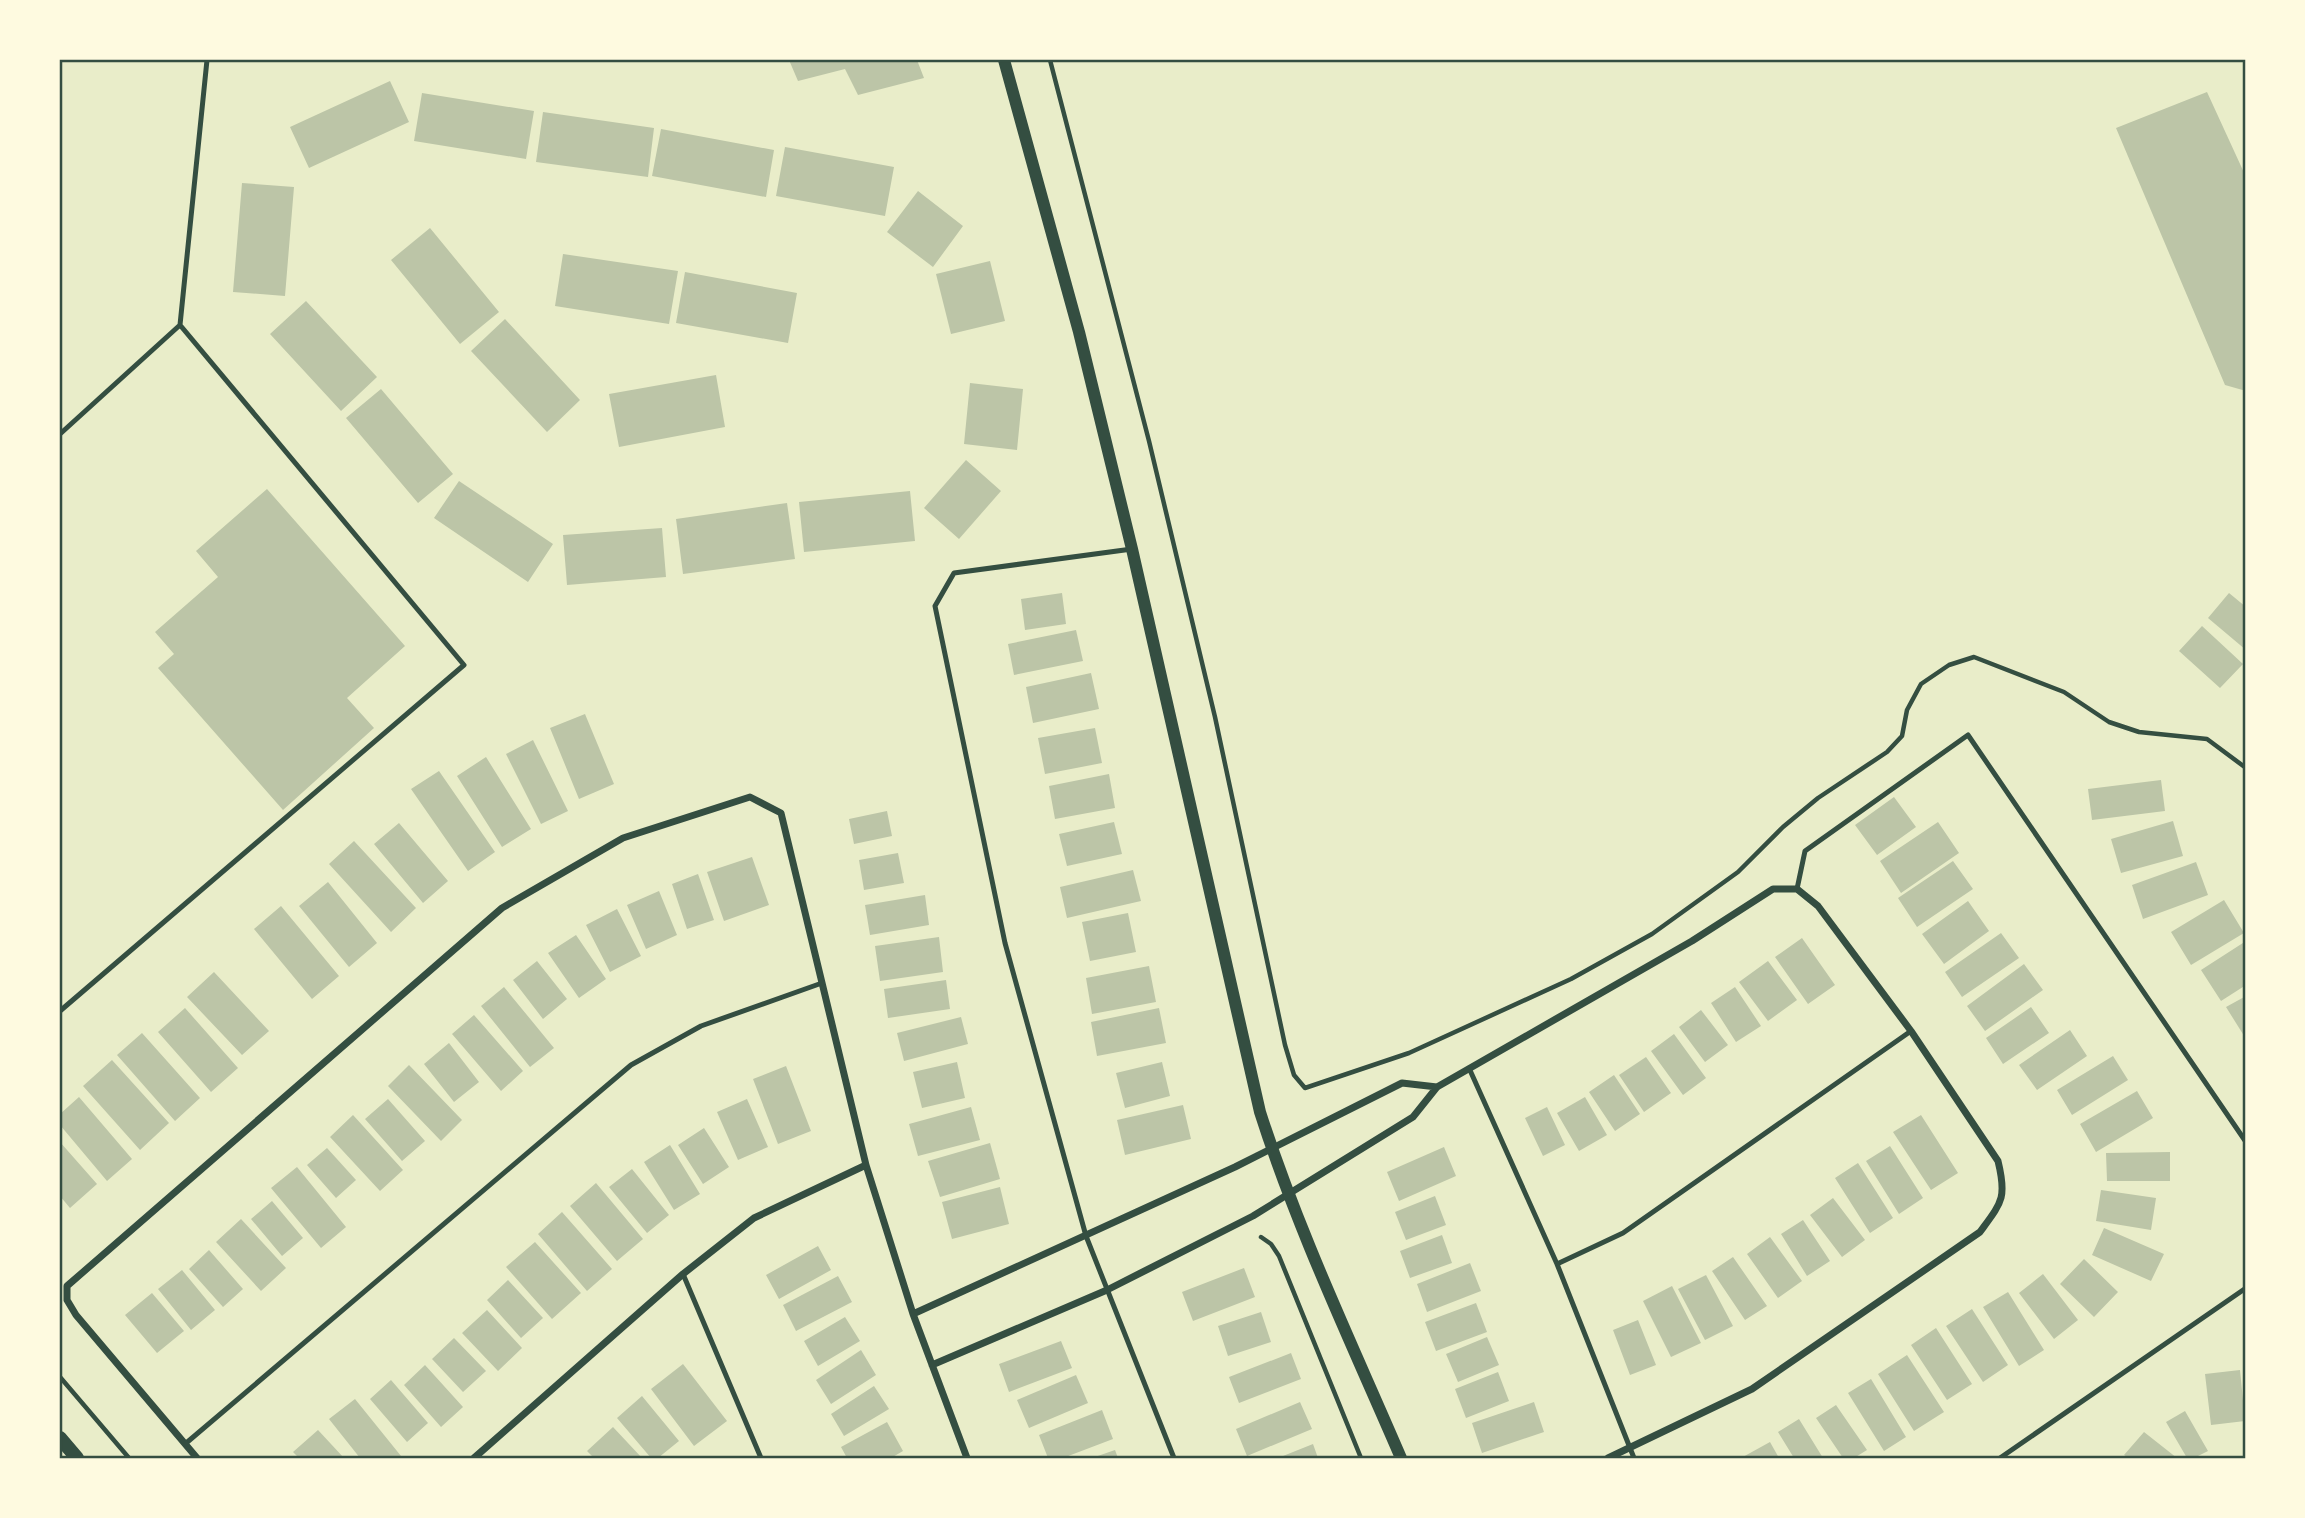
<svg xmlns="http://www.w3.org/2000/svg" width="2305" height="1518" font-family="Montserrat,sans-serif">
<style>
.building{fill:#bcc5a7}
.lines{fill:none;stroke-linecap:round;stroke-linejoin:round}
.path{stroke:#344e41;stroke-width:4.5}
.service{stroke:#344e41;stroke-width:5}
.minor{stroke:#344e41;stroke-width:7}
.tertiary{stroke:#344e41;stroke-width:12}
.secondary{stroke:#344e41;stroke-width:14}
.neatline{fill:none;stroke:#344e41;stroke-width:2.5}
</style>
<rect width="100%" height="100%" fill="#e9edc9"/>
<path class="building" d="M789,60H917L924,78L858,95L845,69L798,81Z
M390,81L409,122L309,168L290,127Z
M2207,92L2246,177V391L2225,385L2116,128Z
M422,93L534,111L526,159L414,141Z
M543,112L654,128L648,177L536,162Z
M661,129L774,150L766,197L652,176Z
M785,147L894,167L885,216L776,196Z
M242,183L294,187L285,296L233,292Z
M918,191L963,226L933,267L887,232Z
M430,228L499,312L460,344L391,260Z
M563,254L678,271L669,324L555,306Z
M990,261L1005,321L951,334L936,274Z
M685,272L797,293L788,343L676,323Z
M306,301L377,377L341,411L270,334Z
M505,319L580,400L547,432L471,351Z
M716,375L725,427L619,447L609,394Z
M970,383L1023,389L1017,450L964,444Z
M381,389L453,474L418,503L346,418Z
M966,460L1001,491L959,539L924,508Z
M459,481L553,544L528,582L434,518Z
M267,489L405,646L347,698L374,728L283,810L158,668L174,654L155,632L218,577L196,551Z
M910,491L915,541L804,552L799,502Z
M787,503L795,559L683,574L676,519Z
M662,528L666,577L567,585L563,535Z
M1062,593L1066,624L1025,630L1021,599Z
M2229,593L2246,607V650L2208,618Z
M2202,626L2243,664L2220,688L2179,651Z
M1076,630L1083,661L1014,675L1008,644Z
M1091,673L1099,709L1033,723L1026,687Z
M585,714L614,784L579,799L550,728Z
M1095,728L1102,763L1045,774L1038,738Z
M533,740L568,811L541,824L506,754Z
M486,757L531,829L502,847L457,776Z
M439,771L495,852L468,871L411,789Z
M1109,774L1115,808L1055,819L1049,786Z
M2161,780L2165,811L2092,820L2088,789Z
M1894,797L1916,827L1877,855L1855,825Z
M887,811L892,836L854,844L849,819Z
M2173,821L2183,856L2121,873L2111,839Z
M1114,822L1122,854L1067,866L1059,834Z
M1938,822L1959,853L1901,893L1880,861Z
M399,823L448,881L423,903L374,844Z
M354,841L416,908L391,932L329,864Z
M898,853L904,883L864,890L859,860Z
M752,857L769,905L724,921L707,872Z
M1953,861L1973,889L1917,927L1898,898Z
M2196,862L2208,895L2143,919L2132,885Z
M1133,870L1141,901L1067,918L1060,887Z
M698,874L714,920L687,929L672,884Z
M328,882L377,943L349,967L299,906Z
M659,891L677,935L646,949L627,905Z
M925,895L929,925L870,935L865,905Z
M2224,900L2244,933L2191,965L2171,932Z
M1968,901L1989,931L1944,964L1922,934Z
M281,906L339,976L312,999L254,929Z
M617,909L641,956L610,972L586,925Z
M1128,913L1136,952L1090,961L1082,922Z
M2001,933L2019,958L1962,997L1945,972Z
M576,935L606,979L579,998L548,953Z
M939,937L943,972L880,981L875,946Z
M1802,938L1835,985L1808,1004L1775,957Z
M2246,941V985L2221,1001L2201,970Z
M537,961L567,999L543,1019L513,980Z
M1768,961L1797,1000L1768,1021L1739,982Z
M2024,964L2043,990L1985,1031L1967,1006Z
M1149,966L1156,1002L1092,1014L1086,978Z
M214,972L269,1031L242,1055L187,997Z
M946,980L950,1009L888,1018L884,989Z
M504,987L554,1048L530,1067L481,1006Z
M1735,987L1761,1026L1736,1042L1711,1003Z
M2246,996V1039L2226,1007Z
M2031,1007L2049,1033L2003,1064L1986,1038Z
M185,1008L238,1068L211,1092L158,1032Z
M1159,1008L1166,1043L1097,1056L1091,1022Z
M1701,1010L1728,1045L1705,1062L1679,1027Z
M474,1015L523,1071L501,1091L452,1034Z
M961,1017L968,1044L904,1061L897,1033Z
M2070,1030L2087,1056L2037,1090L2019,1065Z
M142,1033L200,1098L175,1121L117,1055Z
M1674,1034L1706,1078L1683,1095L1651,1051Z
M449,1043L479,1082L454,1102L424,1064Z
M2113,1056L2128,1080L2072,1115L2057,1090Z
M1646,1057L1671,1093L1644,1112L1619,1075Z
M112,1060L169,1123L140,1150L83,1086Z
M957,1062L965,1098L922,1108L913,1072Z
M1162,1062L1170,1096L1125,1108L1116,1073Z
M409,1065L462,1120L441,1141L388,1086Z
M786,1066L811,1131L778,1144L753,1079Z
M1614,1075L1640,1114L1615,1131L1589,1092Z
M2137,1091L2153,1118L2096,1152L2080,1124Z
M79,1097L132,1159L107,1181L60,1125V1114Z
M1585,1097L1607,1135L1579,1151L1557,1113Z
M388,1099L425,1141L402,1161L365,1119Z
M747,1099L768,1147L738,1160L717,1112Z
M1183,1105L1191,1139L1125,1155L1117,1120Z
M971,1107L980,1140L918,1156L909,1124Z
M1547,1107L1565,1145L1543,1156L1525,1118Z
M353,1115L403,1170L380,1191L330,1137Z
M1921,1115L1958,1173L1931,1190L1893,1132Z
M704,1128L729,1167L703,1184L678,1145Z
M60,1142L97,1184L70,1208L60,1196Z
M990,1143L1000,1179L940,1197L928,1161Z
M670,1145L700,1194L674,1210L644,1162Z
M1890,1146L1923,1198L1899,1214L1866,1161Z
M1444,1147L1456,1176L1399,1201L1387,1172Z
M327,1148L356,1180L336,1198L307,1165Z
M2170,1152V1181H2107L2106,1153Z
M1858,1163L1893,1218L1870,1233L1835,1178Z
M297,1167L346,1227L321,1248L271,1188Z
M632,1169L669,1215L647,1233L609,1187Z
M596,1183L643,1239L617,1261L570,1206Z
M1000,1187L1009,1224L952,1239L942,1202Z
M2101,1190L2156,1198L2151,1230L2096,1221Z
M1435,1196L1446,1225L1406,1240L1395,1212Z
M1833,1198L1865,1240L1842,1257L1810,1215Z
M272,1201L303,1238L282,1256L251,1219Z
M562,1212L612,1269L587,1291L538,1234Z
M241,1219L286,1268L261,1291L216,1242Z
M1803,1220L1830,1261L1807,1276L1781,1234Z
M2104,1228L2164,1254L2151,1281L2092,1255Z
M1442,1235L1452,1263L1410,1278L1400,1251Z
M1770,1237L1802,1281L1778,1298L1747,1254Z
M535,1242L581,1293L552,1319L506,1267Z
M818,1246L831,1270L779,1299L766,1275Z
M209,1250L243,1289L223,1307L189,1269Z
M1733,1257L1767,1306L1745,1320L1712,1271Z
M2084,1259L2118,1292L2094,1317L2060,1284Z
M1470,1263L1481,1291L1427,1312L1417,1284Z
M1244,1268L1255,1297L1193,1321L1182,1292Z
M182,1270L215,1310L191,1330L158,1289Z
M2043,1274L2078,1320L2054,1339L2019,1293Z
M1706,1275L1733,1326L1705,1340L1678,1289Z
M838,1276L852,1302L796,1331L783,1305Z
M508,1280L543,1318L521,1338L487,1300Z
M1672,1286L1701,1343L1671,1357L1643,1301Z
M2008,1292L2044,1350L2019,1366L1983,1307Z
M152,1293L184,1331L157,1353L125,1315Z
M1476,1303L1487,1332L1436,1351L1425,1322Z
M1972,1309L2008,1365L1983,1382L1946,1326Z
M487,1310L522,1348L498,1371L462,1333Z
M1261,1312L1271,1342L1228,1356L1218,1326Z
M845,1317L860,1341L818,1366L804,1341Z
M1638,1320L1656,1365L1630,1375L1613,1330Z
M1936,1328L1972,1384L1947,1400L1911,1345Z
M1487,1337L1499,1365L1458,1382L1446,1354Z
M454,1338L486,1371L463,1392L432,1359Z
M1061,1341L1072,1368L1009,1392L999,1364Z
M861,1350L876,1375L831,1404L816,1380Z
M1291,1353L1301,1379L1239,1403L1229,1377Z
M1907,1355L1944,1412L1914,1431L1878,1374Z
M683,1364L727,1421L694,1446L651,1389Z
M425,1365L463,1407L441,1427L404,1385Z
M2240,1370L2245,1421L2211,1425L2205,1374Z
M1498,1372L1509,1401L1466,1418L1455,1389Z
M1076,1375L1088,1403L1029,1428L1017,1400Z
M1871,1379L1906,1437L1884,1451L1848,1393Z
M391,1380L428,1423L407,1442L370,1399Z
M874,1386L889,1409L844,1436L831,1414Z
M642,1396L679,1441L658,1458H651L617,1418Z
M355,1399L401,1456L398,1458H360L329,1419Z
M1300,1402L1312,1429L1247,1456L1236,1429Z
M1534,1402L1544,1432L1482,1453L1472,1423Z
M1836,1405L1867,1450L1854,1458H1843L1816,1418Z
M1102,1410L1113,1439L1063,1458H1048L1039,1435Z
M2185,1411L2208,1451L2194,1458H2187L2166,1422Z
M1799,1419L1823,1458H1794L1778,1432Z
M887,1422L903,1451L891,1458H847L841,1447Z
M613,1427L642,1458H594L587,1451Z
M318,1430L344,1458H299L293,1452Z
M2144,1432L2177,1458H2129L2124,1455Z
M1770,1442L1779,1458H1741Z
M1313,1444L1318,1458H1278Z
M1115,1450L1118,1458H1092Z"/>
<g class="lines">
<path class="path" d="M1050,60L1149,441L1215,717L1285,1045L1294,1075L1305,1088L1409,1053L1571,979L1652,934L1738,872L1783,827L1818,798L1887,752L1902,736L1907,710L1921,684L1949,665L1974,657L2064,692L2109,722L2139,732L2207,739L2246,768
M1261,1237L1271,1244L1279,1256L1361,1458
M60,1377L129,1458"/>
<path class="service" d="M60,434L180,325
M1132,549L954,573L935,606L1005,943L1086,1236L1174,1458
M1797,889L1805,851L1968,735L2246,1142
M60,1011L464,665L180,325L207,60
M1469,1068L1557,1264L1634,1458
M1557,1264L1623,1233L1911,1031
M683,1274L761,1458
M185,1444L631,1065L701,1026L822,983
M2000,1458L2246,1288"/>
<path class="minor" d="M913,1314L1235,1167L1402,1083L1437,1087
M932,1365L1107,1290L1253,1216L1413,1117L1437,1087L1692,941L1773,889H1797L1818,906L1911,1031L1998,1161C2007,1198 2002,1202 1980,1232L1752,1389L1608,1458
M197,1458L76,1315L67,1300V1286L502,908L623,838L750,797L781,813L866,1165L913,1314L967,1458
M474,1458L683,1274L754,1218L866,1165"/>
<path class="tertiary" d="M1004,60L1079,332L1132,549L1260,1112C1298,1231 1352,1344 1401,1458"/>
<path class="secondary" d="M60,1438L77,1458"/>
</g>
<rect width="2305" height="1518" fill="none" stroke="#fefae0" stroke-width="122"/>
<rect x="61" y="61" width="2183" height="1396" class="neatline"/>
</svg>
